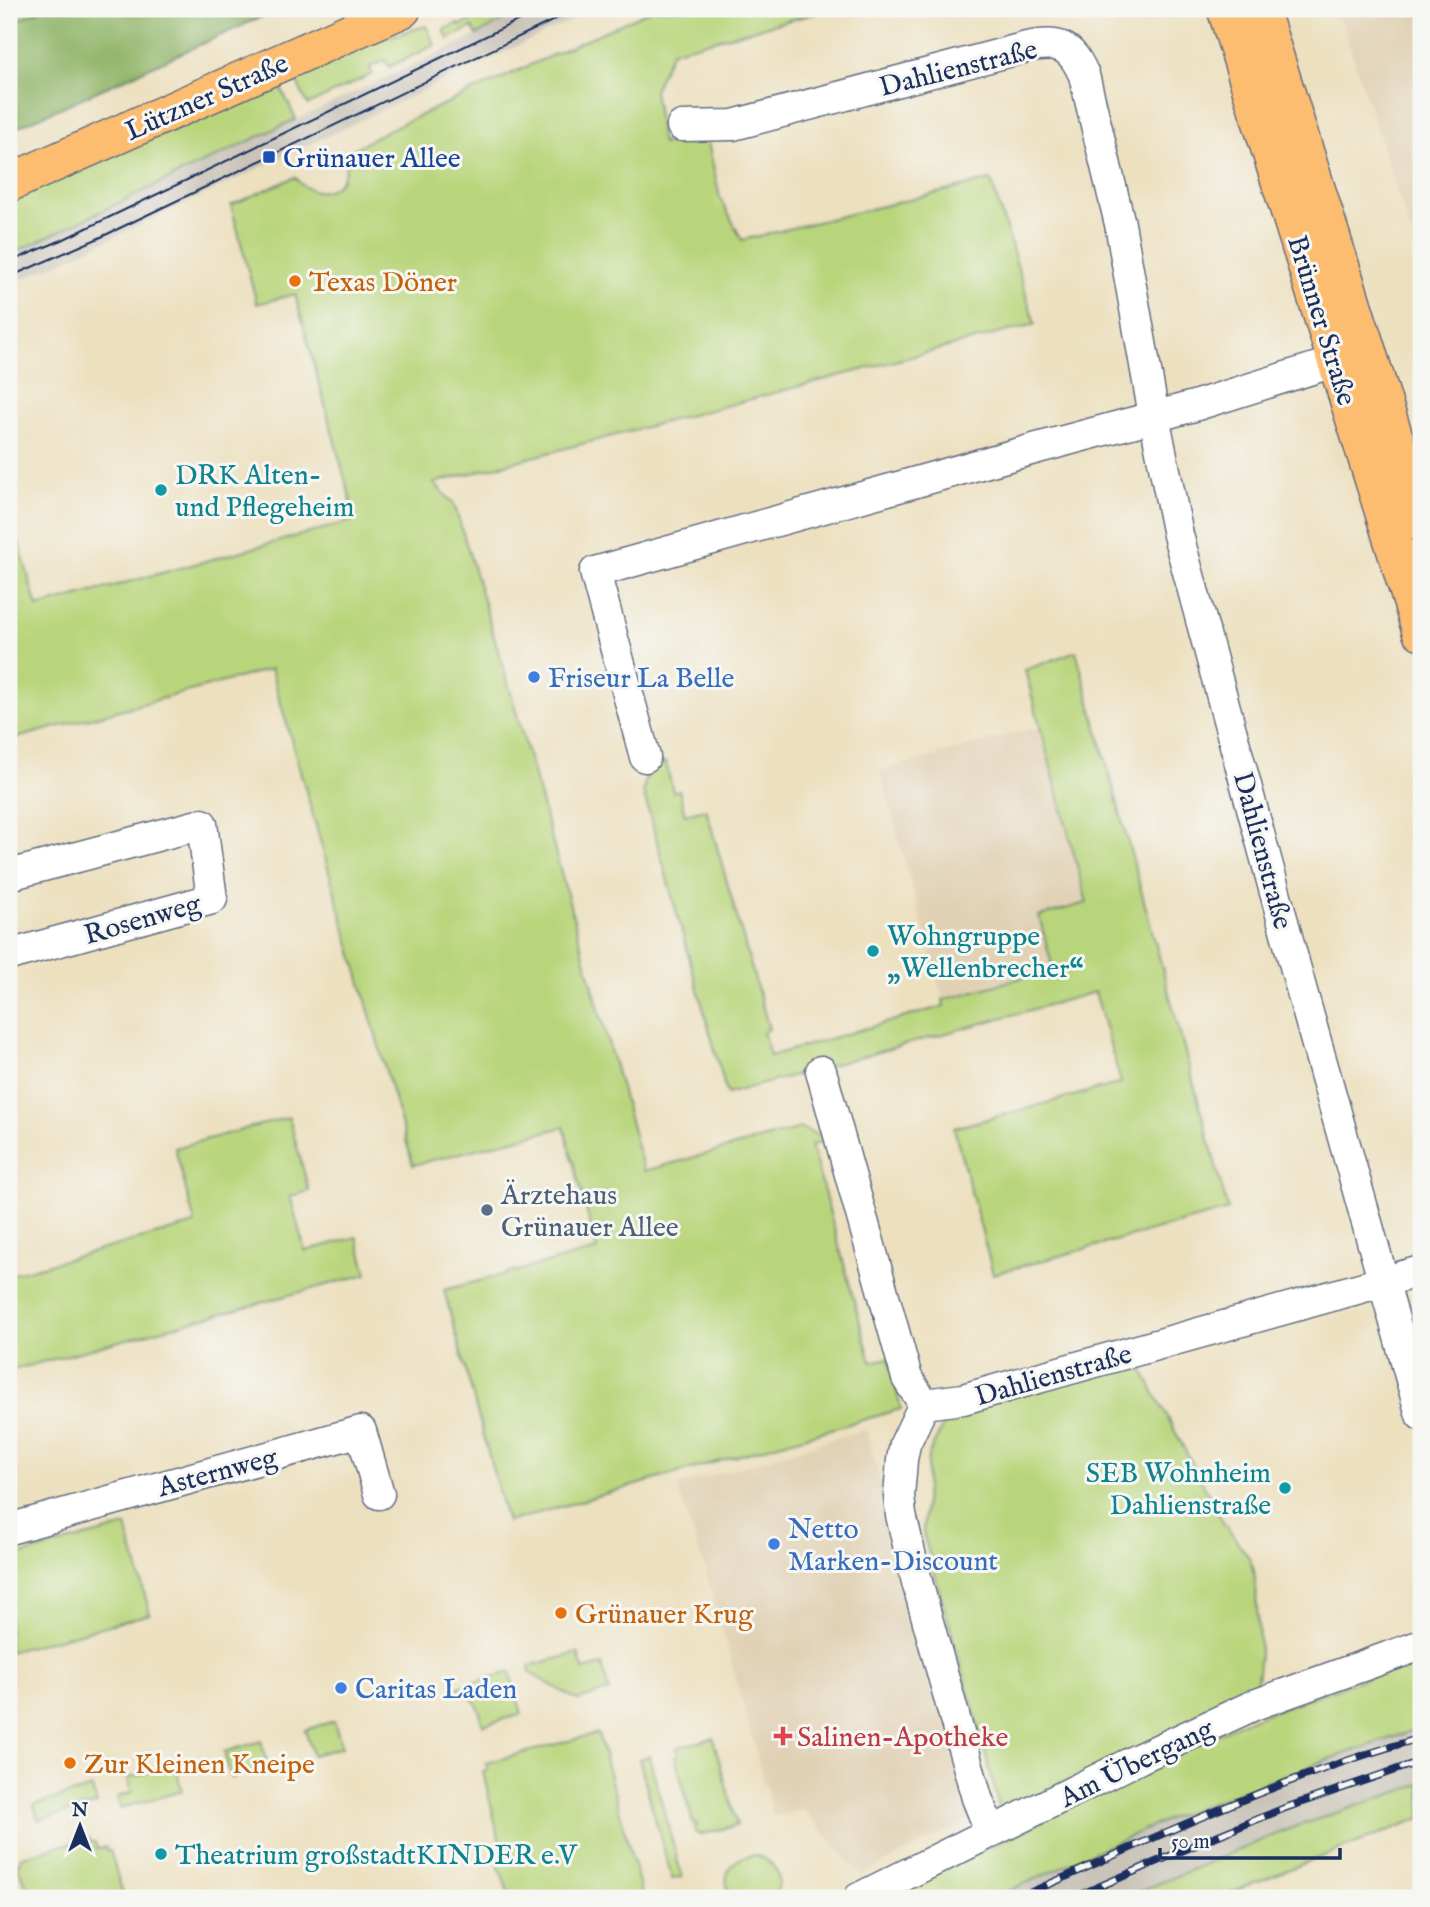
<svg xmlns="http://www.w3.org/2000/svg" width="1430" height="1907" font-family="'IM FELL English',serif">
<style>
.built{fill:#e1d2b6}
.industrial{fill:#c9c3b8}
.green{fill:#b9d57b;stroke:#6a826c;stroke-width:2}
.forest{fill:#92b66b;stroke:#567264;stroke-width:2}
.lines{fill:none;stroke-linecap:round;stroke-linejoin:round}
.minor-casing{stroke:#646d80;stroke-width:33}
.major-casing{stroke:#646d80;stroke-width:40}
.minor{stroke:#fff;stroke-width:30}
.major{stroke:#fcbd6f;stroke-width:37}
.tram{stroke:#1b2f5e;stroke-width:2}
.rail-casing{stroke:#1b2f5e;stroke-width:8}
.rail{stroke:#f6f6f2;stroke-width:5;stroke-dasharray:16;stroke-linecap:butt}
.transit-dot{fill:#1a4fb4;stroke:#f6f6f2;stroke-width:2.5}
.food-dot{fill:#e8710a;stroke:#f6f6f2;stroke-width:2.5}
.culture-dot{fill:#0f9aa8;stroke:#f6f6f2;stroke-width:2.5}
.shop-dot{fill:#3f7fe0;stroke:#f6f6f2;stroke-width:2.5}
.service-dot{fill:#5c6f8a;stroke:#f6f6f2;stroke-width:2.5}
.health-dot{fill:#e0444e;stroke:#f6f6f2;stroke-width:2.5}
.labels{text-anchor:middle;stroke-width:6;stroke-linejoin:round;paint-order:stroke}
.street-label{font-size:28px;fill:#1b2f5e;stroke:#f6f6f2}
.transit-label{font-size:28px;fill:#164399;stroke:#f6f6f2;text-anchor:start}
.food-label{font-size:28px;fill:#c56008;stroke:#f6f6f2;text-anchor:start}
.culture-label{font-size:28px;fill:#0d838f;stroke:#f6f6f2;text-anchor:start}
.shop-label{font-size:28px;fill:#366cbe;stroke:#f6f6f2;text-anchor:start}
.service-label{font-size:28px;fill:#4e5e75;stroke:#f6f6f2;text-anchor:start}
.health-label{font-size:28px;fill:#be3a42;stroke:#f6f6f2;text-anchor:start}
</style>
<rect width="100%" height="100%" fill="#f6f6f2"/>
<filter id="ink" filterUnits="userSpaceOnUse"><feTurbulence type="fractalNoise" baseFrequency=".0143" numOctaves="2"/><feDisplacementMap in="SourceGraphic" scale="14" xChannelSelector="R" yChannelSelector="G"/><feConvolveMatrix kernelMatrix="1 2 1 2 8 2 1 2 1" color-interpolation-filters="sRGB"/></filter>
<filter id="wash" filterUnits="userSpaceOnUse"><feTurbulence type="fractalNoise" baseFrequency=".00686" numOctaves="4" result="noise"/><feDisplacementMap in="SourceGraphic" scale="28" xChannelSelector="R" yChannelSelector="G"/><feGaussianBlur stdDeviation="1.57" result="paint"/><feColorMatrix in="noise" values="0 0 0 0 0 0 0 0 0 0 0 0 0 0 0 0 0 1.4 0 .05"/><feComposite in="paint" operator="in"/></filter>
<g filter="url(#wash)">
<rect width="100%" height="100%" fill="#ece0bf"/>
<path class="built" d="M1317,9H1421V264L1341,20Z
M1038,727L1087,903L1054,969L943,1000L880,771Z
M866,1429L970,1806V1819L861,1875L803,1809L774,1817L708,1578L677,1486Z"/>
<path class="industrial" d="M523,9H595L59,263L9,284V255L477,35Z
M1421,1728V1784L1286,1830L1124,1898H993L1168,1819L1326,1760Z"/>
<path class="green" d="M9,9H43L9,24Z
M489,9H523L477,35L472,27L448,39L444,30L458,23L460,26L471,21L470,18Z
M653,9H832L672,51L654,90L662,144L706,133L720,198L742,240L991,180L1035,324L434,483L454,504L467,546L512,697L644,1171L801,1128L830,1140L811,1145L871,1362L889,1358L901,1409L507,1522L444,1290L597,1250L564,1127L413,1165L271,669L9,740V508L37,607L356,520L295,294L257,304L231,205L295,177C314,205 353,189 345,154L388,130Z
M426,26L435,45L389,67L385,60L370,67L372,74L308,105L294,77L343,50Z
M279,84L296,119L9,255V199Z
M1076,651L1228,1210L993,1274L954,1128L1121,1083L1095,992L727,1094L643,791L648,766L666,763L673,792L679,790L685,814L706,809L769,1029L763,1032L770,1056L944,1006L943,1000L1053,969L1039,916L1087,903L1025,670Z
M289,1117L309,1191L290,1196L305,1251L357,1237L367,1274L9,1371V1275L195,1224L175,1148Z
M1133,1352L1223,1522L1250,1559L1255,1578L1260,1655L1254,1705L1004,1827L980,1732L923,1533L928,1456L945,1421L963,1399Z
M126,1526L150,1614L9,1652V1558Z
M578,1653L583,1670L602,1665L609,1691L577,1700L530,1673L529,1666Z
M1421,1658V1728L1326,1760L1168,1819L993,1898H886L1243,1722Z
M510,1672L522,1714L483,1725C479,1710 479,1697 461,1694L459,1687Z
M334,1721L342,1747L313,1755L305,1730Z
M598,1733L643,1898H510L498,1863L501,1852L500,1842L483,1772L488,1770L486,1763Z
M713,1738L737,1825L699,1835L698,1833H695L694,1827L697,1826L696,1823H693L675,1756L678,1755L676,1748Z
M261,1741L268,1767L231,1778L224,1752Z
M649,1756L682,1877L672,1879L639,1759Z
M175,1765L182,1791L121,1808L117,1797L132,1792L128,1778Z
M1421,1784V1818L1246,1886L1222,1898H1124L1286,1830Z
M92,1788L97,1804L38,1820L34,1805Z
M89,1838L90,1842H95L97,1849L106,1847L107,1851L110,1850L124,1898H32L16,1863L21,1862L20,1857Z
M755,1855C776,1861 786,1879 773,1898H732C719,1876 730,1857 755,1855Z"/>
<path class="forest" d="M43,9H279L9,131V24Z"/>
</g>
<g filter="url(#ink)">
<g class="lines">
<g class="minor-casing">
<path id="minor" d="M682,126L733,125L1027,47C1059,41 1070,44 1084,75L1120,224L1154,416L1178,535L1301,988L1421,1415
M645,757L595,572L1034,449L1194,406L1356,355
M9,875L202,824L212,899L9,955
M821,1071L907,1378L924,1404
M924,1404L963,1399L1421,1271
M924,1404L905,1444L902,1460L899,1496L901,1515L917,1582L977,1798L991,1833
M9,1529L361,1431L379,1494
M859,1898L1140,1758L1254,1705L1421,1645"/>
</g>
<g class="major-casing">
<path id="major" d="M1226,9L1421,631
M1260,9L1421,523
M9,183L402,9"/>
</g>
<use href="#minor" class="minor"/>
<use href="#major" class="major"/>
<path class="tram" d="M9,262L62,240L542,9
M9,277L99,238L577,9"/>
<g class="rail-casing">
<path id="rail" d="M1018,1898C1150,1840 1282,1776 1421,1738
M1073,1898L1209,1839L1285,1808L1421,1761"/>
</g>
<use href="#rail" class="rail"/>
</g>
</g>
<rect class="transit-dot" x="262" y="150" width="14" height="14" rx="3.5"/>
<g class="food-dot">
<circle cx="295" cy="281" r="7"/>
<circle cx="561" cy="1613" r="7"/>
<circle cx="70" cy="1763" r="7"/>
</g>
<g class="culture-dot">
<circle cx="161" cy="490" r="7"/>
<circle cx="873" cy="951" r="7"/>
<circle cx="1285" cy="1488" r="7"/>
<circle cx="161" cy="1854" r="7"/>
</g>
<g class="shop-dot">
<circle cx="534" cy="677" r="7"/>
<circle cx="774" cy="1544" r="7"/>
<circle cx="341" cy="1688" r="7"/>
</g>
<circle class="service-dot" cx="487" cy="1210" r="7"/>
<path class="health-dot" d="M779.5 1725.5h7v7h7v7h-7v7h-7v-7h-7v-7h7z"/>
<g class="labels">
<g class="street-label">
<text transform="translate(958 67) rotate(-14)" y="10">Dahlienstraße</text>
<text transform="translate(206 96) rotate(-24)" y="10">Lützner Straße</text>
<text transform="translate(1323 320) rotate(73)" y="10">Brünner Straße</text>
<text transform="translate(1264 850) rotate(75)" y="10">Dahlienstraße</text>
<text transform="translate(142 918) rotate(-16)" y="10">Rosenweg</text>
<text transform="translate(1053 1374) rotate(-16)" y="10">Dahlienstraße</text>
<text transform="translate(217 1471) rotate(-15)" y="10">Asternweg</text>
<text transform="translate(1136 1762) rotate(-26)" y="10">Am Übergang</text>
</g>
<g class="transit-label">
<text x="283" y="167">Grünauer Allee</text>
</g>
<g class="food-label">
<text x="309" y="291">Texas Döner</text>
<text x="575" y="1623">Grünauer Krug</text>
<text x="84" y="1773">Zur Kleinen Kneipe</text>
</g>
<g class="culture-label">
<text x="175" y="484">DRK Alten-<tspan x="175" dy="32">und Pflegeheim</tspan></text>
<text x="887" y="945">Wohngruppe<tspan x="887" dy="32">„Wellenbrecher“</tspan></text>
<text x="1271" y="1482" text-anchor="end">SEB Wohnheim<tspan x="1271" dy="32">Dahlienstraße</tspan></text>
<text x="175" y="1864">Theatrium großstadtKINDER e.V</text>
</g>
<g class="shop-label">
<text x="548" y="687">Friseur La Belle</text>
<text x="788" y="1538">Netto<tspan x="788" dy="32">Marken-Discount</tspan></text>
<text x="355" y="1698">Caritas Laden</text>
</g>
<g class="service-label">
<text x="501" y="1204">Ärztehaus<tspan x="501" dy="32">Grünauer Allee</tspan></text>
</g>
<g class="health-label">
<text x="797" y="1746">Salinen-Apotheke</text>
</g>
</g>
<rect width="1430" height="1907" fill="none" stroke="#f6f6f2" stroke-width="35"/>
<g transform="translate(80 1826)" stroke="#f6f6f2" stroke-width="5" paint-order="stroke">
<path d="M0-5L12 26L0 18L-12 26Z" fill="#1b2f5e"/>
<text y="-10" font-size="19" font-weight="bold" text-anchor="middle" fill="#1b2f5e">N</text>
</g>
<path d="M1160 1848v10h180v-10" fill="none" stroke="#1b2f5e" stroke-width="3.5"/>
<text x="1171" y="1848" font-size="21" fill="#1b2f5e" stroke="#f6f6f2" stroke-width="5" paint-order="stroke">50 m</text>
</svg>
